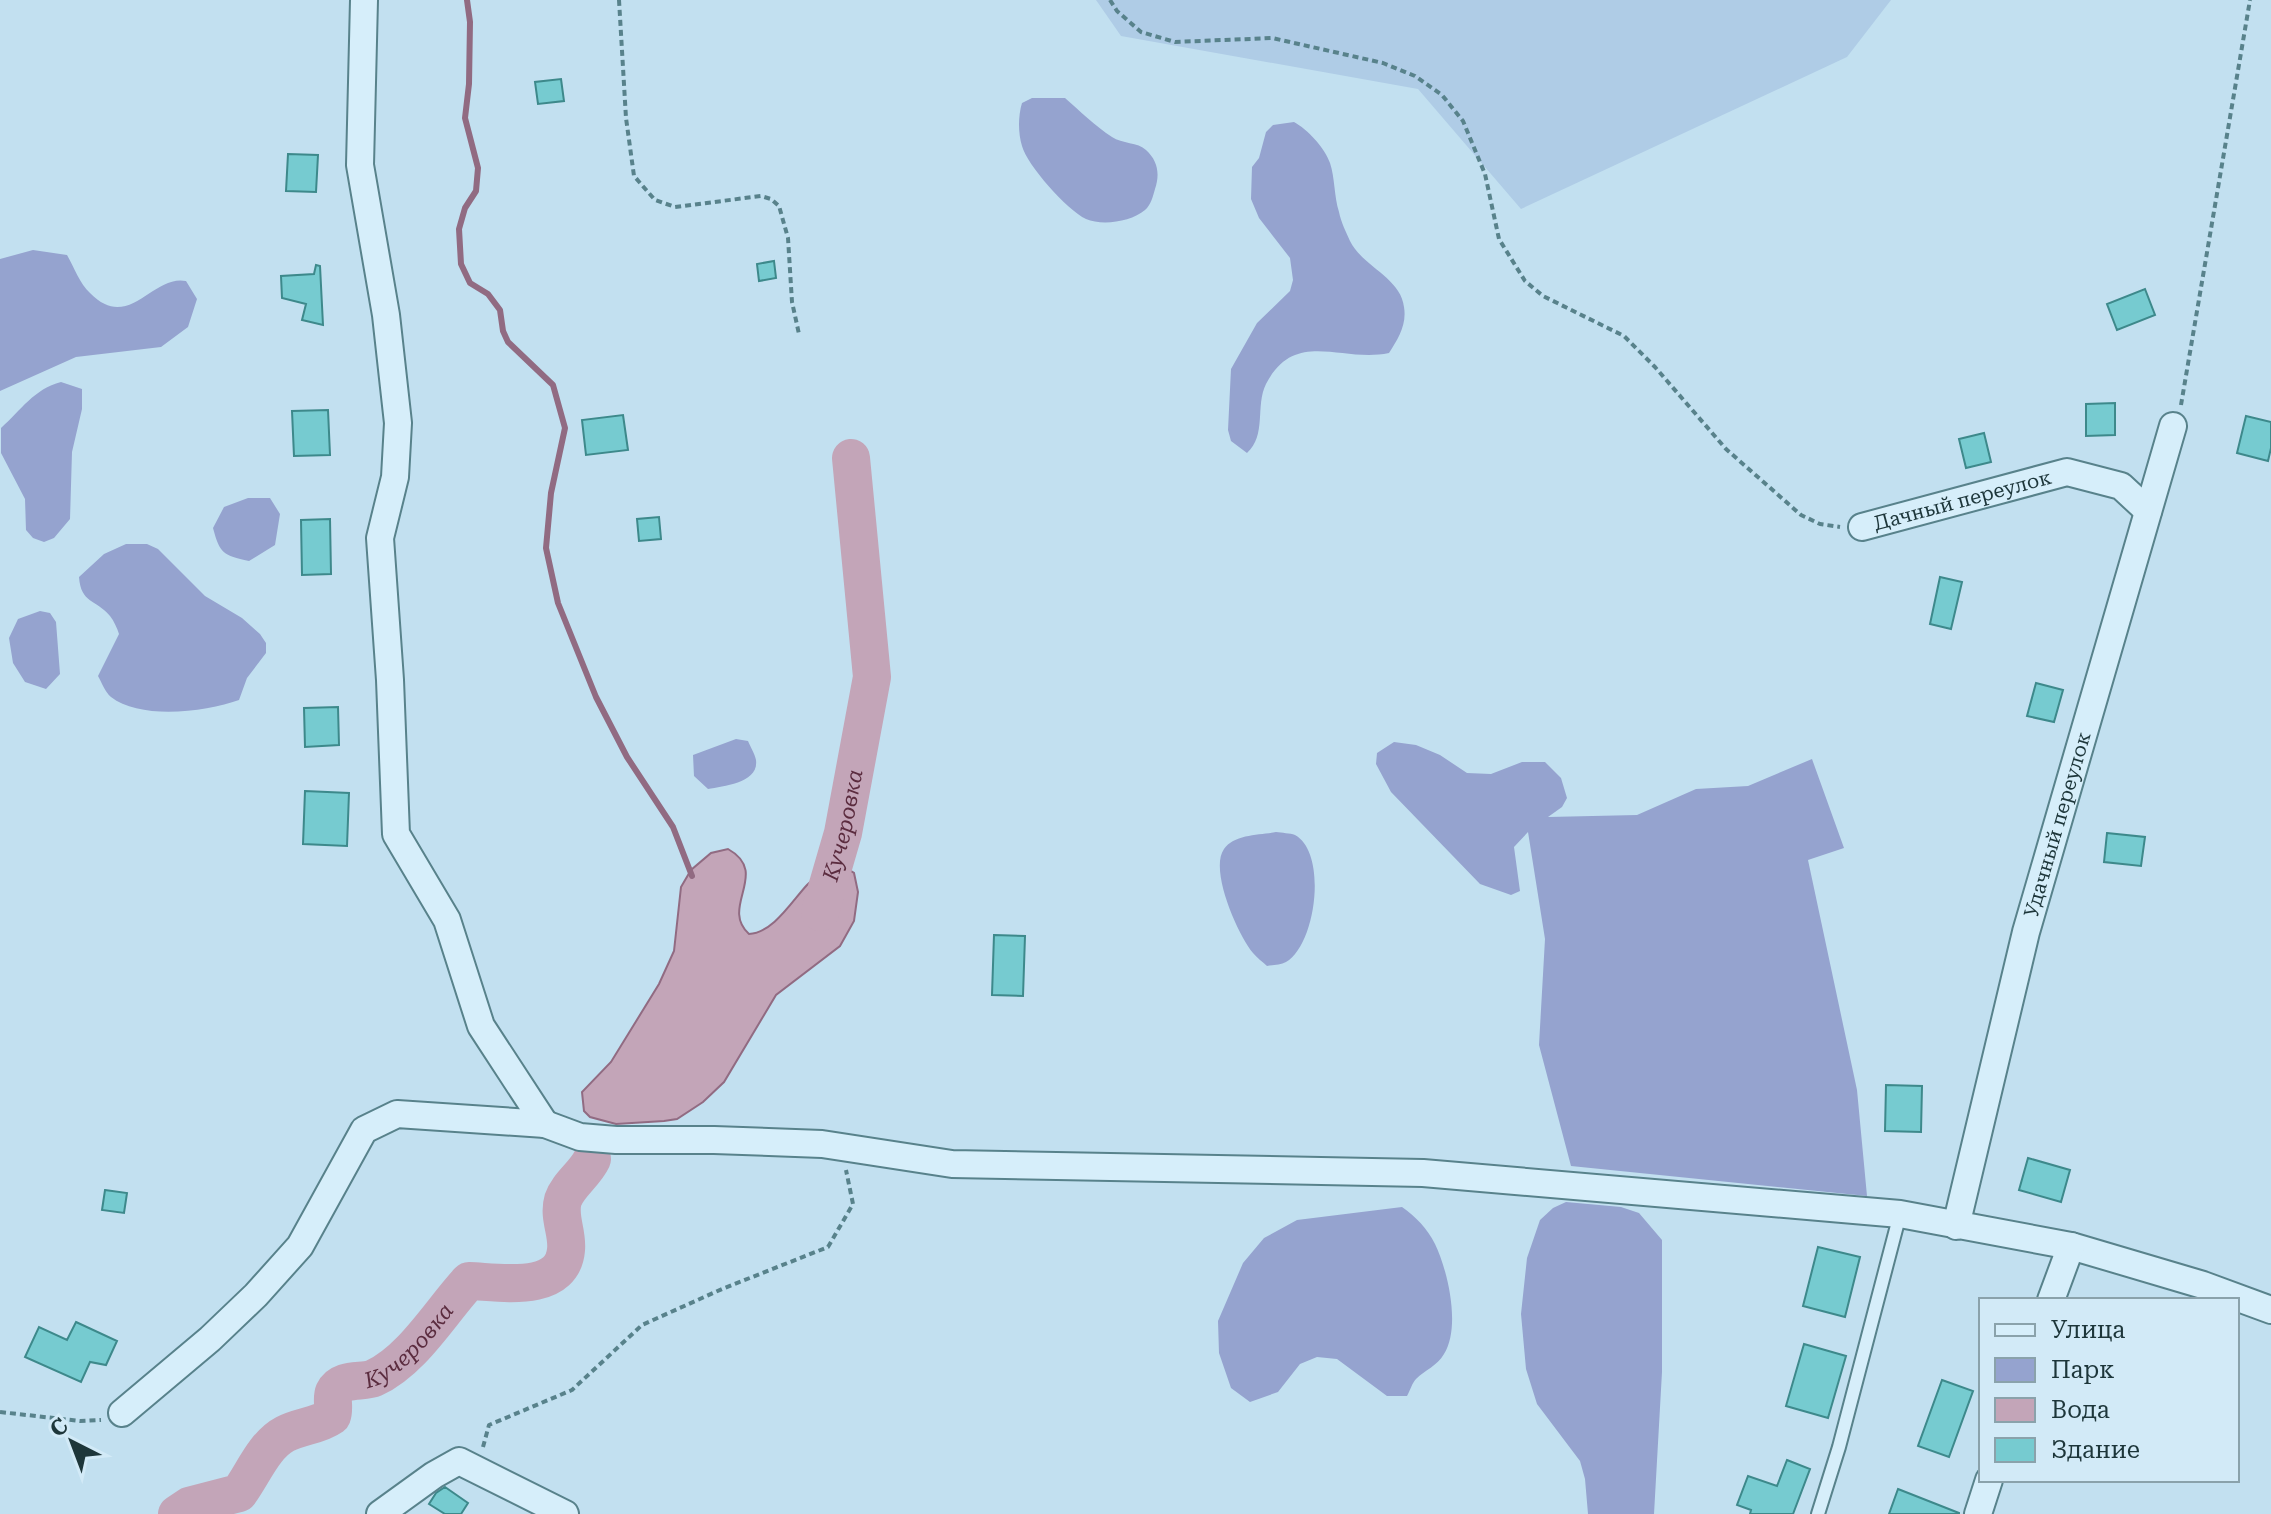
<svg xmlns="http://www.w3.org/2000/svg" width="2271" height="1514" font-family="'Roboto Serif',serif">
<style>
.farmland{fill:#afcce6}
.green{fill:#95a3cf}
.water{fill:#c3a5b8;stroke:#916b82;stroke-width:2}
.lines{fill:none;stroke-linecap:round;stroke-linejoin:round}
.stream{stroke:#916b82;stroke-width:6}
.river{stroke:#c3a5b8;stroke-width:38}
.building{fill:#76cbd0;stroke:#3d898b;stroke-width:2}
.service-casing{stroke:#58828b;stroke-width:16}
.minor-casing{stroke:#58828b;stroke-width:30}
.path{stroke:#58828b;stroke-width:4;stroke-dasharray:6 4;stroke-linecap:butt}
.service{stroke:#d6eefa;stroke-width:12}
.minor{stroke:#d6eefa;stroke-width:26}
.labels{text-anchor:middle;stroke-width:6;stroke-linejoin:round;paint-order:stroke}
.street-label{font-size:20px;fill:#1d363a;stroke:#d2eaf7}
.water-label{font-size:22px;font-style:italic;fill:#5b2c3f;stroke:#d2eaf7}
</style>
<rect width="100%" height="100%" fill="#c2e0f0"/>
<path class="farmland" d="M1096,0H1891L1847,57L1521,209L1418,89L1121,36Z"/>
<path class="green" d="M1032,98H1065C1080,111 1095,126 1112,137C1122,144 1138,142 1146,150C1158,161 1160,174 1155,189C1153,196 1151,205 1145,210C1131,222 1102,226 1086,219C1067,210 1027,165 1022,146C1018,133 1018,116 1022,103Z
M1294,122C1307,129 1325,148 1330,163C1335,178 1334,196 1339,212C1341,222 1346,232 1350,241C1362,266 1401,278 1404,307C1407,325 1398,339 1389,353C1341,363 1295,328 1266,384C1255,406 1267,435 1247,453L1231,441L1228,430L1231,369L1257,323L1290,291L1293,280L1290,258L1259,218L1251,199L1252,167L1259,158L1266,132L1273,125Z
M33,250L67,255C74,267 80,284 90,293C129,333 152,274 186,281L197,299L188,327L161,347L76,357L0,391V259Z
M61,382L82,389V409L72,452L70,519L54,538L44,542L33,538L26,530L25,499L1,453V428C21,410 34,389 61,382Z
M248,498H270L280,514L275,545L249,561C223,555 220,554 213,528L224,507Z
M126,544H147L158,549L205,596L242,618L260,634L266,643V653L247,678L239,700C206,712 140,720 111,697C105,692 102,683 98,676L119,634C117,628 114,621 110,616C96,599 81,604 79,577L104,554Z
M40,611L50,613L56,622L60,674L46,689L25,682L13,663L9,638L18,619Z
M736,739L748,741C750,746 755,754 756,760C759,783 724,786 708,789L694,776L693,755Z
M1394,742L1416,745L1440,755L1467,773L1491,774L1522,762H1545L1561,778L1567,798L1562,807L1548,817L1637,815L1696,789L1748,786L1812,759L1844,848L1808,860L1857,1090L1867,1196L1571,1166L1539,1045L1545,939L1528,832L1514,847L1520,891L1511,895L1480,884L1391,792L1376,764L1377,753Z
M1276,832C1282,833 1290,833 1295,835C1328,853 1316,945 1286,962C1281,965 1273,965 1267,966C1263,962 1257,958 1253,953C1238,935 1209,870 1224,849C1234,834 1260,835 1276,832Z
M1566,1202L1621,1207L1639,1213L1662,1240V1372L1654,1514H1588L1585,1479L1580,1461L1537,1404L1526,1369L1521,1314L1527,1258L1540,1220L1553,1208Z
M1402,1207C1416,1217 1427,1228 1435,1244C1448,1271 1461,1327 1444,1354C1437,1366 1425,1370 1416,1379C1412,1383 1410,1391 1407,1396H1387L1337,1359L1317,1357L1300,1364L1278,1392L1250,1402L1231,1388L1219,1353L1218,1321L1243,1263L1264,1238L1297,1220Z"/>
<path class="water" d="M728,849C771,873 719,907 749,934C773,933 792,901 807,885C815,877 823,871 832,865H841L854,873L858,892L854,921L840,946L776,995L724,1082L703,1102L677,1119L664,1121L616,1124L590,1117L584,1111L582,1092L611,1062L659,984L674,951L681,887L691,870L711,853Z"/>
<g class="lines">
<path class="stream" d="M467,0L470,22L469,84L465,118L478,168L476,191L465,208L459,229L461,264L470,283L488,294L500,310L503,331L508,342L553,385L565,428L551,493L546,548L558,603L596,697L627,757L673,827L692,876"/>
<g class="river">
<path id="s1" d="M820,912L843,833L872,677L851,458"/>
<path id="s2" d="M177,1514L189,1506L239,1493C253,1474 264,1445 285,1434C300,1426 318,1426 332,1416C335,1408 331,1399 334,1392C341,1377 363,1383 374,1378C413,1360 441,1311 469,1281C499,1282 562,1294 566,1250C568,1233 558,1217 563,1200C568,1185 585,1174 592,1159"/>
</g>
</g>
<path class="building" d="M561,79L564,101L538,104L535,82Z
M288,154L318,155L316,192L286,191Z
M774,261L776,278L759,281L757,264Z
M316,265L320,266L323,325L302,320L306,304L282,298L281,276L314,274Z
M2145,289L2155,315L2117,330L2107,304Z
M2115,403V435L2086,436V404Z
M328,410L330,455L294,456L292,411Z
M623,415L628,450L586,455L582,420Z
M2246,416L2271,422V448L2268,461L2237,453Z
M1984,433L1991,462L1966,468L1959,439Z
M659,517L661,539L639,541L637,519Z
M330,519L331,574L302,575L301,520Z
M1940,577L1962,582L1951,629L1930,624Z
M2036,683L2063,690L2054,722L2027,716Z
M338,707L339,745L305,747L304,708Z
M305,791L349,793L347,846L303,844Z
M2107,833L2145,837L2141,866L2104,862Z
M994,935L1025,936L1023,996L992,995Z
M1886,1085L1922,1086L1921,1132L1885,1131Z
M2028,1158L2070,1170L2061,1202L2019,1190Z
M105,1190L127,1193L124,1213L102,1210Z
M1818,1247L1860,1257L1845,1317L1803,1306Z
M76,1322L117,1341L106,1365L90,1362L81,1382L25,1357L39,1327L67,1340Z
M1804,1344L1846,1356L1828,1418L1786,1406Z
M1942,1380L1973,1391L1949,1457L1918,1446Z
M1787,1460L1810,1469L1793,1514H1750L1751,1510L1737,1505L1748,1476L1777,1486Z
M445,1487L468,1503L461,1514H445L429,1504L436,1493Z
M1898,1489L1959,1513V1514H1889Z"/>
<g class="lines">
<g class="service-casing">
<path id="service" d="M1818,1514L1839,1447L1900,1214"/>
</g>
<g class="minor-casing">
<g id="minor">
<path id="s3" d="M1862,527L2067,472L2121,486L2148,511"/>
<path d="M545,1124L580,1137L616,1140H714L822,1144L952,1164L1423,1173L1900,1214L2071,1246L2203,1285L2271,1310"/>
<path id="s4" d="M1956,1226L2026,932L2173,426"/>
<path d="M2051,1300L2071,1246"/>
<path d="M122,1413L210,1339L256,1295L300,1246L364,1130L397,1114L545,1124L481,1026L447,920L396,834L390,680L380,538L395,477L398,423L386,315L360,165L364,0"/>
<path d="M380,1514L434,1475L459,1461L565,1514"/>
<path d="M1978,1514L1989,1480"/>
</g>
</g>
<path class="path" d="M619,0L626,118L634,176L655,200L675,207L761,196L771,199L779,206L788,238L792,302L799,334
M1110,0L1117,11L1141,32L1175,42L1272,38L1383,63L1415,76L1442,95L1463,121L1485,174L1499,239L1525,281L1543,296L1624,336L1655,367L1726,449L1801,515L1820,524L1840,527
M2181,405L2250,0
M0,1412L80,1421L101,1420
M483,1447L489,1425L572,1390L642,1325L722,1289L828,1247L853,1204L846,1170"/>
<use href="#service" class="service"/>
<use href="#minor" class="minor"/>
</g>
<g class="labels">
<g class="street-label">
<text dy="7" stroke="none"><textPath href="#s3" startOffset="104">Дачный переулок</textPath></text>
<text dy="7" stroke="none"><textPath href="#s4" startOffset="414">Удачный переулок</textPath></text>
</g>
<g class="water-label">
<text dy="8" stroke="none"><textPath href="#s1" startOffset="90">Кучеровка</textPath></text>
<text dy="8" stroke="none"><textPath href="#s2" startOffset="308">Кучеровка</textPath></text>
</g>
</g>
<rect x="1979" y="1298" width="260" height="184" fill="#d2eaf7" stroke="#8aa2ab" stroke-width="2"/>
<rect x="1995" y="1324" width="40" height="12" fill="#d6eefa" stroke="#8aa2ab" stroke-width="2"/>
<text x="2051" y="1338" font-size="24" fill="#1d363a">Улица</text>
<rect x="1995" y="1358" width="40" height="24" fill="#95a3cf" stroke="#8aa2ab" stroke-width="2"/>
<text x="2051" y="1378" font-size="24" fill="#1d363a">Парк</text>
<rect x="1995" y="1398" width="40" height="24" fill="#c3a5b8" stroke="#8aa2ab" stroke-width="2"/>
<text x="2051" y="1418" font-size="24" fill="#1d363a">Вода</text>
<rect x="1995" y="1438" width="40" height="24" fill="#76cbd0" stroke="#8aa2ab" stroke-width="2"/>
<text x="2051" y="1458" font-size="24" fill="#1d363a">Здание</text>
<g transform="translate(72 1442) rotate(318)" stroke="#d2eaf7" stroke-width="6" paint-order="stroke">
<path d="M0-6L14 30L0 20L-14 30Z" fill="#1d363a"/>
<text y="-12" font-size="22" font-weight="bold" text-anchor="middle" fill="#1d363a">С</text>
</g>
</svg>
